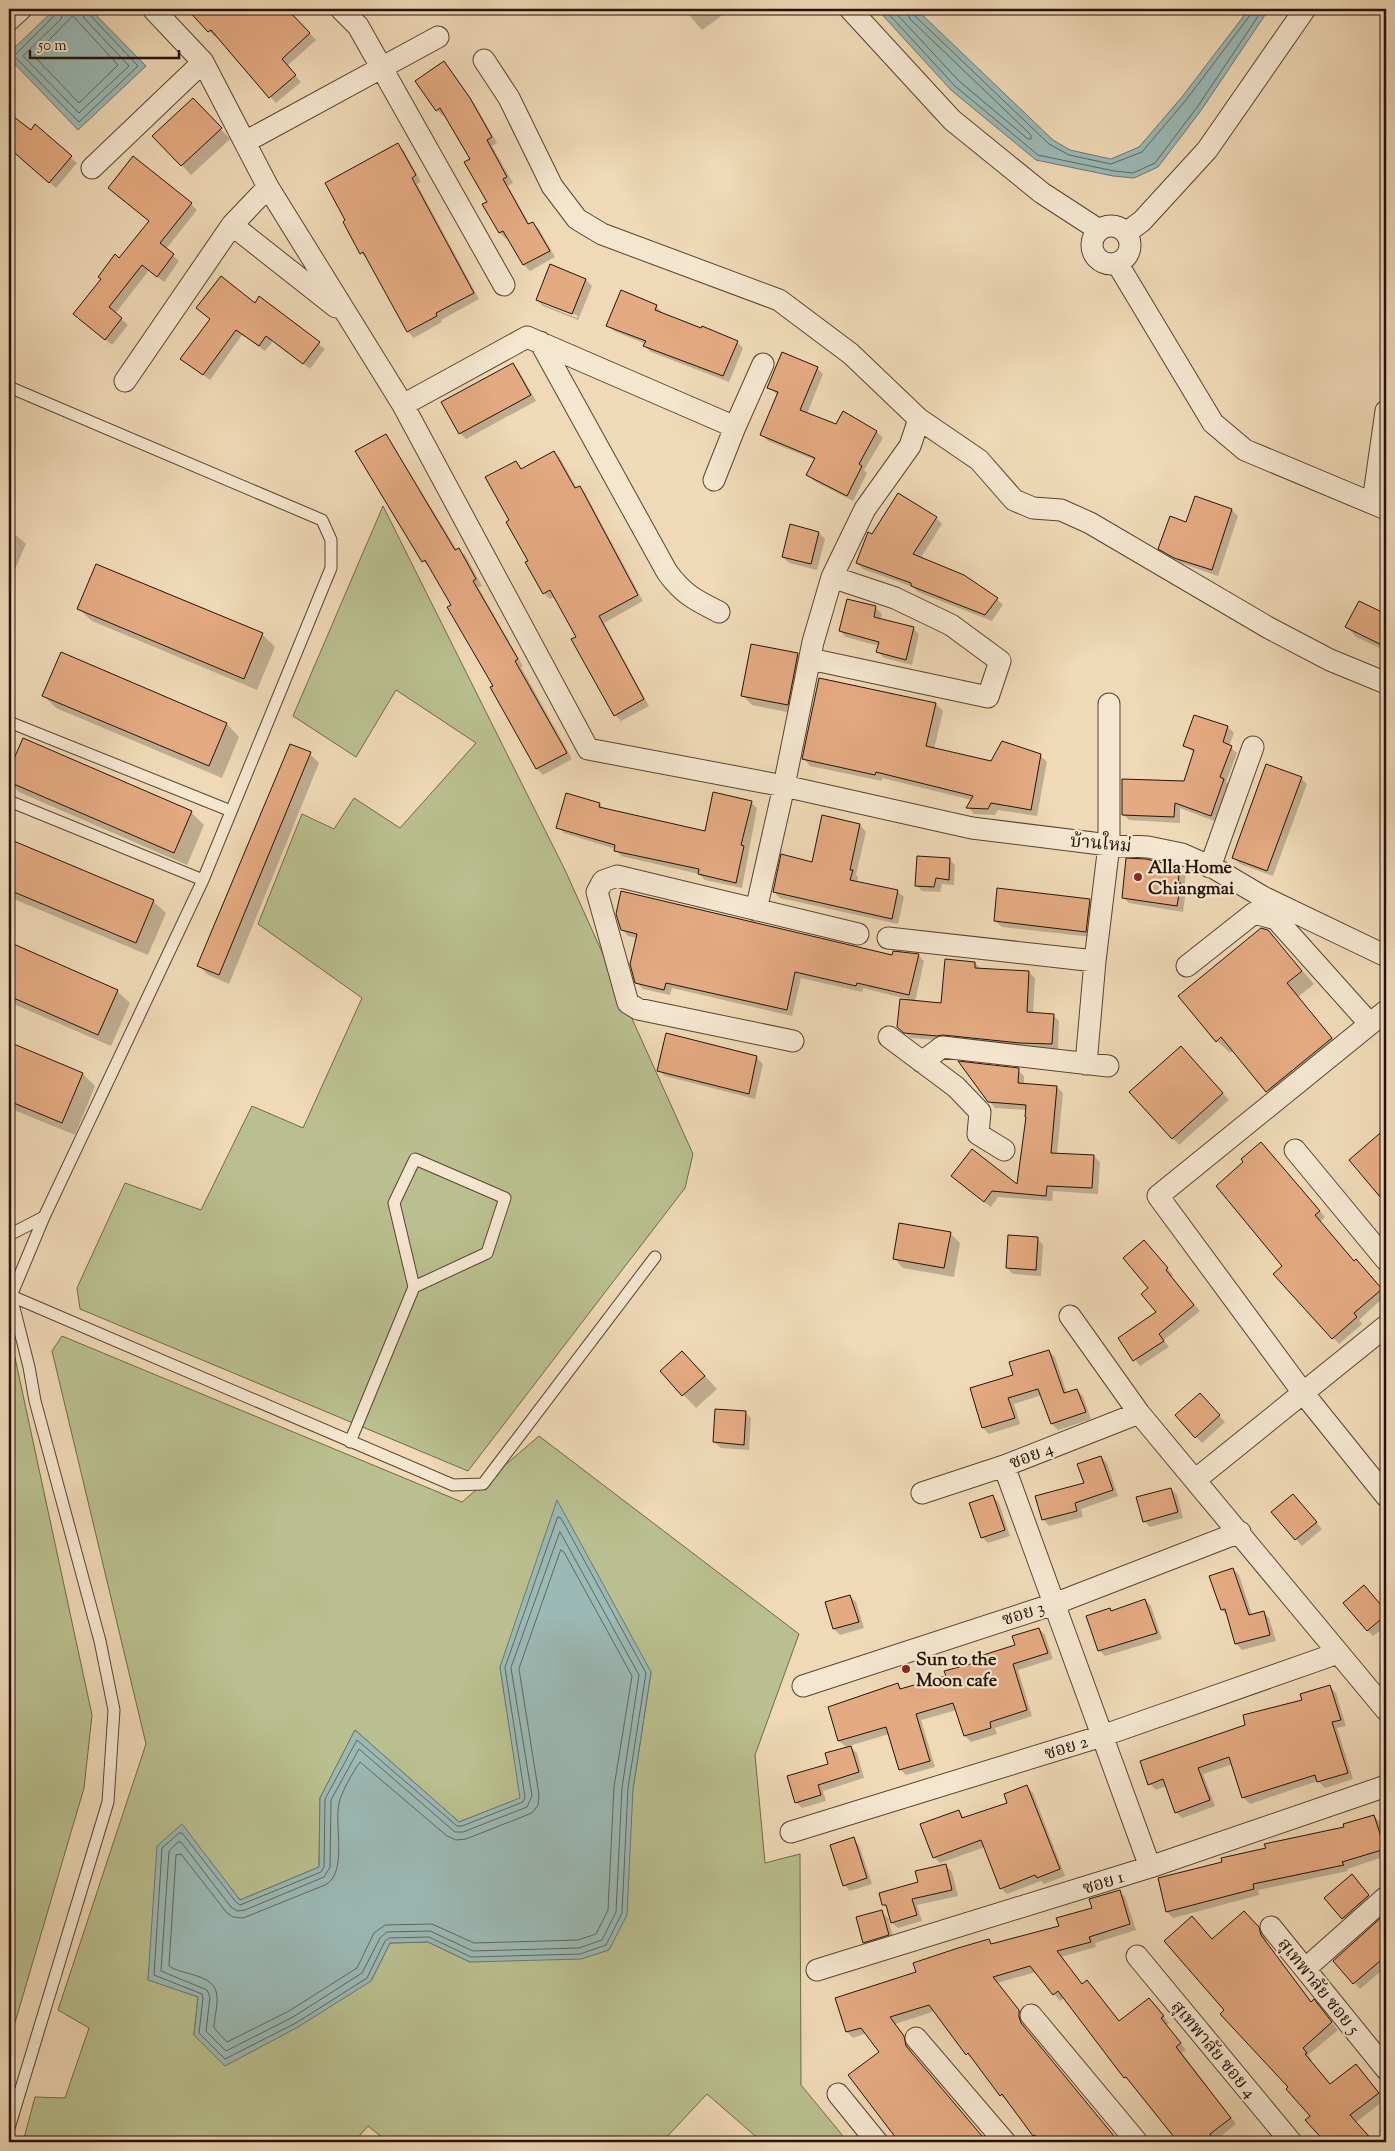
<svg xmlns="http://www.w3.org/2000/svg" width="1395" height="2151" font-family="'Sorts Mill Goudy','Noto Serif Thai',serif">
<style>
.green{fill:#b9bf8e;stroke:#6f694a;fill-rule:evenodd}
.water{fill:#9bb9b5;stroke:#6c776f}
.shadow{fill:#0003;fill-rule:evenodd}
.lines{fill:none;stroke-linecap:round;stroke-linejoin:round}
.shore{stroke:#60665e;stroke-width:1}
.building{fill:#e4aa81;stroke:#251306}
.lane-casing{stroke:#584432;stroke-width:13}
.street-casing{stroke:#584432;stroke-width:23}
.lane{stroke:#f5e6d0;stroke-width:11}
.street{stroke:#f5e6d0;stroke-width:21}
.poi-dot{fill:#8f2418;stroke:#f5e6d0;stroke-width:2}
.labels{text-anchor:middle;stroke-width:4.5;stroke-linejoin:round;paint-order:stroke}
.street-label{font-size:18px;fill:#251306;stroke:#f5e6d0}
.poi-label{font-size:18px;font-weight:bold;fill:#251306;stroke:#f5e6d0;text-anchor:start}
</style>
<rect width="100%" height="100%" fill="#efd9b6"/>
<filter id="stains"><feTurbulence type="fractalNoise" baseFrequency=".004" numOctaves="4"/><feColorMatrix values="0 0 0 0 .2 0 0 0 0 .09 0 0 0 0 .02 0 0 0 .5 -.17"/></filter>
<radialGradient id="worn" r=".72"><stop offset=".6" stop-color="#630" stop-opacity="0"/><stop offset="1" stop-color="#630" stop-opacity=".3"/></radialGradient>
<path class="green" d="M383,506L565,870L693,1154L685,1188L468,1471L80,1309L77,1288L125,1183L201,1210L252,1106L303,1128L362,998L258,924L302,814L334,829L354,798L400,828L476,743L396,690L356,757L293,716Z
M9,1330L92,1715L84,1788L9,2043Z
M62,1336L462,1502L539,1436L799,1634L755,1755L765,1863L800,1854L801,2085L848,2142H762L707,2094L662,2142H388L368,2126L354,2142H23L35,2097L65,2098L89,2028L58,2010L146,1744L52,1351ZM500,1667L651,1672L633,1789L470,1962L428,1942L390,1943L371,1981L194,2035L198,1997L148,1979L153,1933L182,1825L240,1900L319,1867L320,1798L355,1730L459,1822L521,1798Z"/>
<path class="water" d="M55,9H90L146,66L78,130L9,58V53Z
M877,9H916L1053,140L1070,150L1111,159L1139,147L1182,97L1249,9H1269L1202,109L1158,167L1134,178L1113,176L1036,160L951,90Z
M557,1500L651,1672L633,1789L627,1915L609,1950L581,1959L470,1962L428,1942L390,1943L371,1981L298,2027L225,2066L194,2035L198,1997L148,1980L157,1846L182,1824L240,1900L319,1867L320,1798L355,1730L459,1822L520,1798L500,1667Z"/>
<path class="shadow" d="M189,9H287L316,40L287,66L301,82L276,103L217,35L215,37Z
M383,9H393L386,12Z
M684,9H731L702,30Z
M444,63L475,105L497,143L492,146L513,183L508,186L530,225L533,223L539,229L555,257L530,271L524,265L508,237L506,239L500,233L471,160L446,114L443,116L437,110Z
M202,109L230,139L191,175L154,136Z
M9,114L31,131L35,126L77,163L56,188L9,148Z
M398,145L404,151L421,182L417,184L479,299L441,320L442,322L414,338L408,332L368,259L361,253Z
M109,188L191,204L197,210L166,249L179,261L164,282L149,270L115,314L128,325L112,345L75,314L150,221Z
M551,266L586,280L592,286L578,320L543,306L537,300ZM543,301L578,316L577,318L543,304Z
M260,298L325,349L310,369L273,341L265,351L242,335L210,380L182,359L211,319L198,308L255,304Z
M656,306L662,312L661,314L737,342L743,348L729,382L651,352L645,346L646,344L614,331L608,325Z
M513,365L519,371L536,401L466,439L460,433Z
M817,368L823,374L807,414L837,426L877,432L883,438L864,470L867,473L853,501L814,481L808,475L815,460L768,441L762,435L778,395L769,388Z
M385,435L391,442L457,550L458,549L465,555L482,586L478,587L523,666L521,667L572,759L543,775L537,769L492,687L494,686L430,566L429,567L423,561Z
M554,452L560,458L577,489L579,487L585,493L643,601L604,623L649,706L621,721L615,715L577,637L555,597L550,599L544,593L510,520L515,462L522,470Z
M1195,498L1232,510L1238,516L1218,576L1181,563L1160,548L1186,523Z
M936,518L942,524L920,559L997,599L1003,605L992,621L918,592L913,587L863,569L857,563L873,535Z
M791,526L819,533L825,539L817,570L789,563L783,557Z
M9,529L26,544L9,583Z
M848,601L876,608L882,614L880,620L913,628L919,634L912,665L884,658L878,652L879,646L846,637L840,631Z
M1359,602L1386,616V651L1356,637L1347,627Z
M79,609L262,634L275,647L257,690L92,621Z
M61,654L227,724L239,737L222,778L56,708L43,695Z
M797,654L807,663L797,714L752,705L742,695Z
M820,679L936,704L943,711L934,749L992,763L1040,755L1047,762L1037,816L998,810L995,815L974,814L968,807L972,800L882,778V781L810,766L804,759Z
M1195,716L1228,727L1234,733L1229,746L1237,753L1226,782L1230,786L1217,822L1180,808V823L1129,820L1123,814L1185,782L1195,753L1185,746Z
M23,740L191,812L204,825L187,865L19,792L9,782V774Z
M310,754L319,763L229,984L208,975L199,966Z
M1301,778L1307,784L1273,876L1240,864L1234,858Z
M751,802L757,808L742,888L705,880L699,874L621,856L615,849L564,833L558,827L599,804L606,810L705,833Z
M823,817L860,825L866,832L856,875L858,877L857,883L897,891L904,897L898,924L780,898L774,892L813,863Z
M9,841L153,901L166,913L148,955L9,897Z
M949,859L955,865L954,885L942,884L940,892L922,891L916,885Z
M1179,868L1186,874L1184,888L1186,891L1183,912L1129,903L1123,897Z
M1089,900L1095,906L1092,937L1002,927L995,921Z
M622,929L893,957L918,955L924,961L915,1002L942,1004L975,963L981,969L1029,972L1035,978L1033,1014L1053,1015L1059,1021L1058,1050L911,1038L898,1027L911,1000L863,988L862,992L801,978L792,1016L672,988L670,995L643,989L637,983V938L628,936Z
M1267,931L1314,984L1298,997L1344,1052L1280,1104L1234,1050L1230,1053L1217,1041Z
M9,943L117,991L130,1003L111,1046L9,1002Z
M9,1043L83,1074L95,1086L75,1135L9,1108Z
M706,1046L757,1058L763,1064L755,1099L665,1076L659,1070Z
M1187,1054L1229,1100L1179,1145L1131,1092Z
M1018,1070L1024,1076V1085L1057,1087L1063,1093L1057,1154L1094,1156L1100,1162L1098,1194L1053,1191L1052,1201L998,1197L991,1207L958,1182L1018,1187L1028,1118L1026,1110L995,1108L989,1101Z
M1386,1128V1205L1351,1160Z
M1267,1150L1325,1217L1320,1222L1354,1263L1362,1267L1386,1295L1359,1320L1362,1324L1339,1344L1274,1274L1284,1266Z
M950,1233L960,1243L954,1277L903,1268L894,1258Z
M1037,1238L1043,1245L1041,1276L1013,1274L1007,1268Z
M1150,1247L1173,1275L1171,1277L1200,1311L1164,1340L1169,1347L1140,1366L1119,1338L1158,1312L1150,1289Z
M1049,1351L1055,1357L1067,1394L1077,1390L1083,1396L1091,1419L1058,1430L1052,1424L1042,1395L1014,1404L1020,1424L989,1434L983,1428L1015,1376Z
M695,1365L717,1389L696,1408L662,1372Z
M1206,1400L1225,1422L1202,1443L1196,1437Z
M745,1412L751,1418L749,1450L721,1448L714,1442Z
M1101,1457L1107,1463L1118,1496L1081,1509L1083,1517L1049,1526L1043,1519L1086,1484Z
M1171,1489L1177,1495L1183,1518L1150,1527L1144,1521Z
M993,1496L999,1503L1010,1536L988,1543L982,1537Z
M1299,1502L1322,1529L1302,1546L1273,1513Z
M1233,1569L1239,1575L1252,1615L1263,1612L1269,1618L1276,1641L1242,1650L1236,1644L1228,1616L1222,1610Z
M1370,1593L1386,1611V1626L1373,1636L1367,1630Z
M850,1596L856,1602L864,1628L840,1635L834,1629Z
M1145,1600L1151,1606L1162,1639L1105,1656L1099,1650L1110,1609L1112,1612Z
M1039,1629L1045,1635L1053,1659L1018,1670L1032,1716L995,1728L997,1734L971,1742L965,1736L957,1710L921,1720L935,1767L906,1775L900,1769L889,1734L849,1746L857,1753L864,1778L823,1791L826,1801L802,1808L796,1802L847,1748L839,1741L829,1708L898,1685L903,1690L947,1677L1017,1646Z
M1330,1687L1336,1693L1346,1726L1337,1728L1353,1779L1325,1788L1318,1781L1250,1804L1244,1798L1233,1764L1203,1774L1215,1806L1182,1818L1176,1812L1167,1786L1156,1790L1150,1784L1247,1726L1303,1701Z
M1027,1787L1033,1793L1065,1876L1044,1884L1041,1881L1007,1894L1001,1888L985,1847L940,1863L934,1857L959,1812L965,1818L1009,1804Z
M1374,1816L1380,1822L1386,1843V1856L1347,1869L1348,1871L1258,1890L1259,1895L1173,1918L1167,1912L1223,1863L1346,1828Z
M853,1839L859,1845L872,1884L850,1891L844,1885Z
M946,1866L952,1872L958,1896L917,1905L922,1921L898,1928L888,1919L894,1941L870,1948L864,1942L882,1912L891,1921L888,1909L884,1905Z
M1358,1882L1374,1902L1349,1924L1326,1898Z
M1119,1891L1125,1897L1136,1930L1095,1943L1096,1947L1061,1957L1082,1985L1087,1981L1120,2022L1155,2005L1169,2023L1166,2025L1186,2050L1182,2053L1236,2124L1215,2141L1216,2142H1179L1164,2122L1157,2116L1132,2083L1125,2077L1065,1997L1060,2001L1036,1972L997,1983L1025,2018L1024,2024L1027,2031L1119,2142L1040,2141L1008,2100L1007,2101L1001,2095L974,2059L967,2054L935,2011L895,2024L910,2043L912,2054L986,2142H902L898,2138L881,2053L867,2033L853,2038L847,2032L917,1973L989,1940L993,1945L1060,1927L1094,1909Z
M1386,1916V1967L1360,1989L1335,1961Z
M1251,1919L1265,1935L1267,1943L1312,2003L1320,2008L1338,2030L1308,2055L1312,2060L1310,2062L1331,2085L1356,2065L1385,2100L1356,2122L1372,2142H1327L1307,2120L1312,2116L1290,2087L1226,2010L1213,1940Z"/>
<g class="lines">
<path class="shore" d="M58,9L56,14L14,56L79,122L138,66L89,14L87,9
M64,9L61,19L23,56L79,113L129,66L84,18L81,9
M884,9L955,86L1038,155L1114,171L1133,173L1155,163L1198,106L1263,9
M892,9L959,81L1028,139H1031V135L910,19L906,9
M913,9L914,15L1049,144L1069,155L1111,164L1142,152L1186,100L1251,14L1252,9
M73,16L118,65L79,103L34,56Z
M558,1517L561,1518L646,1673L628,1788L622,1913L606,1945L580,1954L471,1957L429,1937L389,1938L385,1941L367,1978L296,2023L225,2059L199,2033L203,1998L202,1994L154,1975L162,1848L179,1833H182L236,1902L240,1905L321,1872L324,1867L325,1799L357,1740L457,1826H462L523,1802L525,1797L505,1668Z
M560,1532L639,1675L622,1788L616,1912L602,1940L579,1948L473,1951L430,1931L387,1932L380,1938L362,1973L293,2017L226,2051L206,2031L210,1997L207,1990L161,1971L169,1851L178,1842H181L231,1907L237,1911L245,1910L324,1877L330,1867L331,1800L359,1749L455,1832H463L527,1807L532,1796L511,1668Z
M561,1550L564,1552L632,1676L614,1787L608,1910L596,1934L578,1940L474,1943L432,1924L385,1925L374,1933L357,1968L289,2011L227,2042L214,2028C214,2018 218,2006 217,1996C215,1973 183,1976 169,1966L176,1855L181,1854L227,1913L233,1917L243,1918L325,1885C348,1873 334,1826 339,1803C341,1793 354,1770 360,1762L447,1836L456,1840L466,1839L532,1813L538,1805L539,1795L519,1669Z"/>
</g>
<path class="building" d="M187,9H287L310,33L282,59L296,75L269,98L211,30L208,32Z
M444,61L470,98L492,137L487,140L507,177L503,179L528,224L533,222L550,251L523,265L503,231L499,233L482,204L487,202L464,162L470,159L440,108L436,111L415,81Z
M193,98L222,128L181,166L152,136Z
M9,113L31,130L35,124L72,156L49,183L9,148Z
M398,143L416,175L412,178L474,293L436,313L437,316L407,332L363,252L360,254L343,222L345,220L325,183Z
M133,156L192,203L160,243L174,254L157,277L142,265L109,307L122,318L105,340L73,314L101,279L98,277L115,254L119,258L149,221L108,188Z
M550,264L586,279L572,314L536,300Z
M221,276L255,303L259,296L320,342L303,364L266,336L259,346L236,330L203,375L180,359L210,319L196,308Z
M621,290L657,305L655,310L701,328L702,326L738,341L723,376L643,346L646,341L606,326Z
M782,352L818,367L800,410L836,424L843,411L877,431L859,464L862,466L847,496L806,475L815,458L760,435L778,392L767,388Z
M513,363L531,395L459,434L441,402Z
M386,434L455,550L459,548L476,579L473,581L518,659L515,661L567,753L536,769L490,687L493,686L447,607L451,605L425,560L422,562L355,451Z
M554,451L575,488L580,486L638,595L599,616L644,699L614,716L571,639L576,637L550,590L543,594L525,562L528,561L506,522L509,520L485,477L516,461L521,469Z
M898,493L937,517L913,554L964,575L998,598L985,615L911,586V583L856,563L868,532L872,534Z
M1195,496L1232,509L1212,570L1174,558L1158,549L1170,516L1186,522Z
M790,524L819,532L811,564L782,557Z
M96,564L263,633L244,679L77,609Z
M847,599L876,606L874,617L914,627L906,660L876,652L879,642L839,631Z
M1359,601L1386,614V647L1345,627Z
M751,644L798,653L788,705L741,696Z
M61,652L227,723L209,766L42,696Z
M819,678L936,703L926,746L991,761L1002,741L1041,754L1031,810L991,803L988,809L966,808L973,796L876,772L875,775L802,759Z
M1194,715L1228,726L1223,742L1232,746L1220,777L1224,779L1211,816L1175,803L1174,817L1122,815V779L1184,781L1194,750L1183,746Z
M23,738L192,811L174,853L9,782V770Z
M290,744L311,752L219,975L197,966Z
M1266,764L1302,777L1267,871L1232,858Z
M713,792L752,801L741,845L744,846L736,883L698,874L699,869L614,851L615,845L556,828L566,793L600,803L599,807L705,831Z
M822,815L860,824L850,870H853L850,880L898,890L892,919L773,892L781,854L812,862Z
M9,839L154,900L136,943L9,890Z
M917,856L950,858L949,880L936,878L934,887L915,886Z
M1126,858L1146,859L1180,867L1178,883H1181L1177,906L1122,898Z
M997,888L1090,899L1086,932L994,921Z
M621,891L892,955L893,951L919,954L909,995L857,983L856,986L795,972L787,1010L666,983L664,990L635,983L630,964L637,934L621,930L616,914Z
M1261,928L1268,930L1302,971L1287,983L1332,1038L1266,1092L1221,1037L1216,1042L1178,996Z
M9,942L118,990L98,1035L9,996Z
M945,959L975,962V968L1029,971L1027,1012L1054,1014L1052,1044L1020,1043L943,1035L937,1036L904,1033L897,1027L900,999L941,1003Z
M666,1033L757,1056L749,1094L657,1071Z
M9,1042L83,1073L62,1123L9,1101Z
M1181,1046L1223,1093L1172,1139L1129,1092Z
M958,1061L1019,1068L1018,1083L1057,1086L1051,1153L1094,1155L1092,1188L1047,1186L1046,1196L992,1191L984,1202L951,1176L972,1149L1017,1184L1026,1117H1025L1026,1105L988,1102Z
M1386,1128V1204L1349,1160Z
M1261,1142L1320,1211L1315,1215L1354,1261L1356,1259L1382,1289L1354,1313L1357,1317L1332,1339L1273,1274L1282,1266L1216,1186L1243,1162L1241,1159Z
M899,1223L951,1232L944,1268L893,1259Z
M1008,1235L1038,1237L1036,1270L1006,1268Z
M1144,1240L1168,1268L1166,1270L1194,1305L1159,1334L1164,1341L1133,1361L1118,1338L1156,1312L1141,1294L1148,1288L1123,1258Z
M1049,1350L1064,1393L1077,1389L1086,1412L1051,1424L1038,1389L1008,1398L1015,1418L982,1428L970,1388L1013,1375L1009,1362Z
M682,1351L705,1376L682,1396L660,1371Z
M1200,1393L1220,1415L1195,1438L1175,1415Z
M715,1409L746,1411L744,1445L713,1442Z
M1101,1456L1113,1490L1075,1503L1077,1511L1042,1520L1035,1496L1084,1483L1077,1464Z
M1171,1488L1178,1512L1143,1522L1136,1497Z
M1293,1494L1317,1522L1295,1540L1271,1512Z
M993,1495L1005,1530L981,1538L969,1503Z
M1233,1568L1249,1615L1264,1611L1270,1635L1235,1644L1225,1609L1221,1610L1209,1576Z
M1364,1585L1386,1611V1615L1367,1631L1343,1603Z
M850,1595L859,1622L833,1629L825,1602Z
M1145,1599L1157,1633L1098,1651L1086,1616L1110,1608L1111,1611Z
M1039,1628L1048,1653L1013,1664L1027,1710L990,1722L991,1728L964,1736L953,1703L916,1714L930,1761L899,1770L886,1727L838,1741L828,1707L898,1683L900,1689L946,1676L944,1671L982,1661L980,1656L1015,1645L1012,1636Z
M1330,1685L1341,1720L1332,1722L1348,1773L1317,1782L1315,1775L1242,1798L1229,1757L1198,1768L1210,1800L1175,1813L1163,1779L1148,1785L1140,1761L1245,1725L1243,1715L1302,1700L1300,1694Z
M851,1746L859,1772L818,1785L821,1795L795,1803L787,1776L828,1764L825,1753Z
M1027,1785L1060,1869L1037,1878L1035,1875L1000,1889L981,1840L933,1858L920,1824L959,1810L962,1818L1007,1803L1004,1794Z
M1374,1815L1385,1849L1342,1862L1344,1865L1253,1884L1254,1889L1166,1912L1158,1878L1222,1862L1221,1858L1266,1848L1264,1844L1344,1827L1343,1824Z
M854,1837L867,1878L843,1886L830,1845Z
M946,1864L952,1890L912,1899L917,1915L891,1923L886,1905H882L879,1893L918,1882L915,1871Z
M1352,1874L1369,1895L1342,1919L1324,1898Z
M1120,1890L1130,1924L1089,1937L1091,1942L1057,1951L1082,1984L1087,1980L1119,2021L1149,1998L1164,2016L1161,2018L1181,2043L1176,2047L1231,2118L1210,2134L1215,2142H1178L1126,2077L1124,2078L1058,1991L1053,1995L1030,1966L993,1977L1019,2010V2017L1021,2023L1119,2142H1041L1035,2135L1033,2136L1002,2094L1000,2096L968,2053L966,2055L929,2005L890,2017L904,2036L906,2046L987,2142H899L848,2075L879,2052L861,2028L846,2032L835,1998L916,1972L913,1963L958,1948L989,1939L991,1944L1059,1926L1056,1918L1092,1908L1089,1899Z
M882,1910L889,1935L863,1943L856,1917Z
M1244,1911L1259,1927L1261,1935L1311,2002L1314,1999L1332,2022L1303,2048L1307,2053L1305,2054L1330,2084L1356,2064L1379,2093L1350,2115L1374,2142H1325L1305,2120L1310,2116L1286,2089L1288,2087L1220,2014L1224,2010L1164,1941L1192,1916L1212,1939Z
M1385,1914L1386,1956L1353,1984L1333,1961Z"/>
<g class="lines">
<g class="lane-casing">
<path id="lane" d="M9,387L322,520L331,540V568L203,880L44,1217L11,1296L29,1367L35,1401L100,1641L114,1710L108,1802L9,2128
M9,722L231,811
M9,801L203,880
M9,1235L44,1217
M9,1295L453,1485L483,1484L655,1257
M350,1442L414,1287L394,1203L415,1159L505,1198L487,1253L414,1287"/>
</g>
<g class="street-casing">
<path id="street" d="M153,9L203,62L268,187L403,405L588,749L784,786L972,828L1109,845L1148,847L1182,854L1214,868L1263,897L1386,956
M341,9L358,26L504,285
M850,9L952,120L1042,193L1099,230
M9,20L21,9
M484,60L509,98L552,186L577,219L602,234L779,300L851,354L919,419L979,460L1014,500L1033,508L1061,510L1090,523L1269,628L1330,660L1386,683
M245,142L438,37
M92,168L203,62
M232,225L336,307
M1092 245a19 19 0 1 1 38 0a19 19 0 1 1-38 0Z
M1126,233L1142,221L1207,150L1305,9
M1117,263L1213,423L1245,450L1386,509
M540,342L667,572C683,594 695,600 719,612
M125,381L232,225L268,187
M403,405L527,337L735,427
M714,480L735,427L763,364
M1373,502L1386,411
M810,659L988,697L1000,661L951,625L895,598L832,577
M1210,867L1253,747
M756,910L784,786L813,642L832,577L865,509L910,446L919,419
M888,938L1095,961
M1187,966L1254,913L1276,919L1370,1024
M1386,1011L1158,1196L1304,1394L1386,1496
M889,1037L956,1087L980,1112L978,1134L1004,1150
M793,1041L638,1009L628,1003L597,892L603,881L617,876L858,934
M922,1062L942,1047L1108,1066
M1086,1064L1095,961L1109,845V704
M1295,1150L1386,1260
M1070,1316L1139,1413L1386,1710
M1004,1466L1150,1867
M1195,1480L1386,1326
M922,1493L1004,1466L1139,1413
M803,1686L1054,1604L1240,1532
M791,1832L1102,1736L1338,1653
M1271,1927L1386,2069
M1137,1956L1291,2142
M1305,1969L1386,1897
M817,1970L1150,1867L1386,1786
M1031,2015L1137,2142
M916,2038L1005,2142
M838,2094L877,2142"/>
</g>
<use href="#lane" class="lane"/>
<use href="#street" class="street"/>
</g>
<g class="poi-dot">
<circle cx="1138" cy="877" r="5"/>
<circle cx="906" cy="1669" r="5"/>
</g>
<g class="labels">
<g class="street-label">
<text transform="translate(1101 843) rotate(5)" y="6">บ้านใหม่</text>
<text transform="translate(1031 1455) rotate(-21)" y="6">ซอย 4</text>
<text transform="translate(1023 1613) rotate(-18)" y="6">ซอย 3</text>
<text transform="translate(1066 1747) rotate(-17)" y="6">ซอย 2</text>
<text transform="translate(1103 1882) rotate(-17)" y="6">ซอย 1</text>
<text transform="translate(1319 1986) rotate(51)" y="6">สุเทพาลัย ซอย 5</text>
<text transform="translate(1214 2049) rotate(50)" y="6">สุเทพาลัย ซอย 4</text>
</g>
<g class="poi-label">
<text x="1148" y="873">Alla Home<tspan x="1148" dy="21">Chiangmai</tspan></text>
<text x="916" y="1665">Sun to the<tspan x="916" dy="21">Moon cafe</tspan></text>
</g>
</g>
<rect width="1395" height="2151" fill="none" stroke="#efd9b6" stroke-width="30"/>
<rect x="10" y="10" width="1375" height="2131" fill="none" stroke="#251306" stroke-width="2.5"/>
<rect x="15" y="15" width="1365" height="2121" fill="none" stroke="#251306"/>
<path d="M30 50v8h149v-8" fill="none" stroke="#251306" stroke-width="2.5"/>
<text x="38" y="50" font-size="15" fill="#251306" stroke="#f5e6d0" stroke-width="4" paint-order="stroke">50 m</text>
<rect width="100%" height="100%" filter="url(#stains)"/>
<rect width="100%" height="100%" fill="url(#worn)"/>
</svg>
